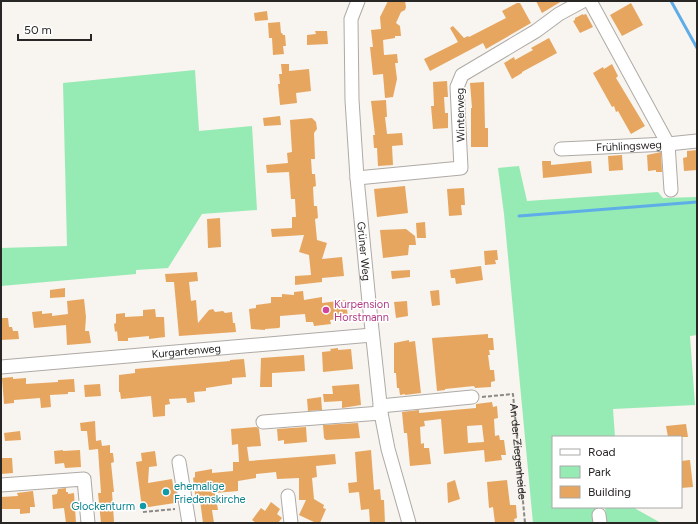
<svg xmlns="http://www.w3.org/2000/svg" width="698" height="524" font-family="Figtree,sans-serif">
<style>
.green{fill:#96ebb4}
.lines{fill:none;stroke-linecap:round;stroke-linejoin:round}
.stream{stroke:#5fade8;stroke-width:3}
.building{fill:#e6a65f;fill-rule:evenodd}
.minor-casing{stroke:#aeaaa6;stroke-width:15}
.path{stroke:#8b8986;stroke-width:2;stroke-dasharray:4 2;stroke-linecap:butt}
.minor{stroke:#fff;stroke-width:13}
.hotel-dot{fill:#d1479c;stroke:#fff;stroke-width:1.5}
.culture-dot{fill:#0f9aa8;stroke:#fff;stroke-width:1.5}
.labels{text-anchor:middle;stroke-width:3;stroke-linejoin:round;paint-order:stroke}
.street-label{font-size:11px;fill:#282725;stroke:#fff}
.hotel-label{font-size:11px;fill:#b23c85;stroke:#fff;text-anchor:start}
.culture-label{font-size:11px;fill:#0d838f;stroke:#fff;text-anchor:start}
</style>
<rect width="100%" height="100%" fill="#f8f4ef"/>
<path class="green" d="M195,70L199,131L252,126L257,210L202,214L168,268L136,270V274L1,286V248L67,246L63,83Z
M519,166L527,201L658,192L663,198L697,197V335L690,336L695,405L613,409L615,437H553V507H595L597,523H533L504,214L498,168Z
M605,507H635L636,509L661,523H607Z"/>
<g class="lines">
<path class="stream" d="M671,1L697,48
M519,216L697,202"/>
</g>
<path class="building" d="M388,1H405L406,7L405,10L401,12L396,23L400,26L401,36H395V38L383,40L384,55L397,54L398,63H395L397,79L393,97L385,98L383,74L373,75L370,47H373L371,30L381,29L380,17Z
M536,1H562L542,13Z
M517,3H520L531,23L486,49L483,43L430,71L424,59L458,42L450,28L453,26L464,38L468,36L469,37L506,18L502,11Z
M631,3L643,25L622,36L610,15Z
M267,11L268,20L255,21L254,13Z
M583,14V15L586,14L593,27L580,33L573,21L575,20V18Z
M280,22L281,33H282L283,35H285L286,46H283L284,54L273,55L272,38H269L268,23Z
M315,31H327L328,44L307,45V35L316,34Z
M549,38L557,53L522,72V73L512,79L504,63L514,57L515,60L533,50L531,48Z
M281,64H289V71L309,69L311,91L296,93L297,103L280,105L278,84H280L279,74H282Z
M612,64L618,76L616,78L645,126L631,134L618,111L616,112L614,106L612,107L593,73L603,67L604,69Z
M447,81L448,97H444L445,113H448V128L433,129L431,106H434L433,82Z
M484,82L485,128H488V147H471V108H472L470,83Z
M386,100L387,117H385L387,134L402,133L403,145L392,146L393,165L378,166L377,148H374L373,135H375L371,101Z
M280,116L281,125L264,126L263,118Z
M312,118L316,122L317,129L314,133L315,159H311L312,174H315L316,186L313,187L314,206H317L318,218L315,219L317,240L327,243L322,259L342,257L344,276L322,278V282L295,285V276L311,275L309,255L299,252L304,235L272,237L271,229L292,228V217H296L295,199H291L289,172L267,173L266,165L288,163L287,153L292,152L290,120Z
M697,150V170L684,171L683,158L687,157V151Z
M661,152L662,172H656V170L648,171L647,155Z
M622,155L623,170L609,171L608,156Z
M542,161H551V165L591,161L592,173L543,178Z
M405,186L408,213L377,217L374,189Z
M464,188L465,205H461L462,215L449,216L447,189Z
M220,218L221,247L208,248L207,219Z
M425,222L426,238H417L416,223Z
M406,229L415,236L416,245H409L408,255L383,258L380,230Z
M497,250L498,260H495L496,264L485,265L484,251Z
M481,266L483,280L456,284L455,278H451L450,270Z
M410,270V277L392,279L391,271Z
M197,272L198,281L189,282L191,301L196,300L198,323L209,310L213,309L215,312L223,311L225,313L232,312L233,323H235L236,332L179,336L174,282H166L165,274Z
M65,288V297L50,298V290Z
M439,290L440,305L432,306L430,291Z
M303,291L304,300L322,297V303L346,300L348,318L330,320L331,324L314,326L313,322H306L305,314L280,316V327L279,328L265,329V330L251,329L249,309L256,308V305L271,303V297H282V294L294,295V292Z
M84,299L86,317L85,331H89L91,343L67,345L66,325L34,328L32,312L42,311V314L52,313V316L68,314L67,301Z
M407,301L408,316L396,318L394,302Z
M155,309L156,317H164L165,337L149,339V336L128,338V341H118L117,331L115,332L114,324L116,323V314L125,313V317L143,316V310Z
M1,318H8L9,327H12L13,331H18L19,339L1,340Z
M488,334V338H493L494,350H489L490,355H488L490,370H494L495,381L491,382V387L475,388L474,386L445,389V390L437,391L432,338Z
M409,340V342L415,341L421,393L405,395V394L400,395L399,388H397L396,373H394V343Z
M338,348V350L351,349L353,369L323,372L322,352L331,351L330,349Z
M304,355L305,371L272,373V387H260L261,358Z
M244,359L246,377L232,378V384L206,388V391L194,392L195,402L187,403L186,398L169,399L170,404L165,405V416L153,417L151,396L121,399L120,392H119V375L135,373V369L230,361V360Z
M13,377V379L26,378V384L58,382V380L74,379L75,392H68V394L50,395L51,407L41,408L40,398L14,400V403L4,404L2,378Z
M100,384L101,396L85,397L84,385Z
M359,384L361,405L342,408V401L324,402L323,394H333L332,386Z
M321,397L322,410L308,411L307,399Z
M492,402L493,407L497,406L498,418L494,419L495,436L499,435L500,440H504L506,455H501L502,460L485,462L484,450L444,454L441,419L424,421L425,426L420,427L421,444L424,443V448H429L431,464L410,466L407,433H404L402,412L419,410V413L476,408V404ZM482,425L484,442L468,443L467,426Z
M95,421L96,441L101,440L102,446L110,445V453H113L114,462L111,463L114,492H112L114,521L113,523H101L98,493H101L98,449L89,450L87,431H81L80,423Z
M358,423L360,438L326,440L324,438L323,425Z
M686,424L688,437H668L666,426Z
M257,427L259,429L261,446L247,447L249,461L335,454L336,464L316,466L317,477L312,478L314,499L324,505L323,508L326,509L320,523H316L299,515L306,500H299V478L277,479L276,472L256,474V478L238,481V491L215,493L218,510H212L214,523H203L200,500L196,501L193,478L195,477V472L212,469V473L233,471V462H239L238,444L232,445L231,429Z
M306,427L307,442L284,444V440L278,441L277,429Z
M20,431L21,440L5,441L4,433Z
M63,450V451L80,450L81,467L65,468L64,463L55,464L54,451Z
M371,450L374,490L380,489L381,500H384L385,523H370L369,509L361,510L359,492L349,493L348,483L357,482L355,452Z
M155,451L157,466L149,467L148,483L172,479L174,491H176L177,499H175V503L142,508L136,462L142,461L141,453Z
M1,458H12L13,473L1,474Z
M690,460L693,487L681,488V461Z
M455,480L460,499L448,503L447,483Z
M507,480L510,505H516L517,518L514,519L515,523H495L493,507L489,508L487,482Z
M66,488V492H68V494L74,493L76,523H66L64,508L53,509L52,495L57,494L58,489Z
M33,491L35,507H30V513L20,514V509H1V497L18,496L17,493Z
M271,502L280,509L277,514L282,518L278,523H256L252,520L261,508L265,511Z"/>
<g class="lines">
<g class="minor-casing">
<g id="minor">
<path id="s2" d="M358,1L351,19L352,100L357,178L369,302L381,413L388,449L409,523"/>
<path d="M590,1L668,144L671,190"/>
<path id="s3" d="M561,149L668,144L697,141"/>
<path d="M357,178L461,168L457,87L462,75L536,31L559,14L583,1"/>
<path id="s4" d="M1,367L372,335"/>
<path d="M380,406L472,397"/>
<path d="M263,422L381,413"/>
<path d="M179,462L189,523"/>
<path d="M1,485L84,479L88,523"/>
<path d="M288,496L291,523"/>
<path d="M599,515L600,523"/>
</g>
</g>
<g class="path">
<path id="s1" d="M482,397L513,394L525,523"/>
<path d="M143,512L175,509"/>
</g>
<use href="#minor" class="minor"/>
</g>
<circle class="hotel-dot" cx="326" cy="310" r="4"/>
<g class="culture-dot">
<circle cx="166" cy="492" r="4"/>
<circle cx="143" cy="506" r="4"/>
</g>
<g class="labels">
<g class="street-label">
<text transform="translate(460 115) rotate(-91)" y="4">Winterweg</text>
<text dy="4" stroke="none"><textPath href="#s3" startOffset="68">Frühlingsweg</textPath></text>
<text dy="4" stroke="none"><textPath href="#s2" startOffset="252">Grüner Weg</textPath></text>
<text dy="4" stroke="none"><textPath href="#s4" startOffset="186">Kurgartenweg</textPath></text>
<text dy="4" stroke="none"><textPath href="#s1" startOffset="89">An der Ziegenheide</textPath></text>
</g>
<g class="hotel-label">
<text x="334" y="308">Kurpension<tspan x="334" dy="13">Horstmann</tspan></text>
</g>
<g class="culture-label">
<text x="174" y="490">ehemalige<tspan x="174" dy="13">Friedenskirche</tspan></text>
<text x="135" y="510" text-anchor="end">Glockenturm</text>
</g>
</g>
<rect width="698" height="524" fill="none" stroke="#282725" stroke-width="4"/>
<rect x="552" y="436" width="130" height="72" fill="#ffffff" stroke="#a9a9a8"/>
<rect x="560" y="449" width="20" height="6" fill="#ffffff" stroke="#a9a9a8"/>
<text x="588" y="456" font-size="12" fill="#282725">Road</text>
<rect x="560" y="466" width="20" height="12" fill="#96ebb4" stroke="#a9a9a8"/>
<text x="588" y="476" font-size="12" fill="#282725">Park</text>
<rect x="560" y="486" width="20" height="12" fill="#e6a65f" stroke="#a9a9a8"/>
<text x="588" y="496" font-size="12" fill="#282725">Building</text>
<path d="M18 34v6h73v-6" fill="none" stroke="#282725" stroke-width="2"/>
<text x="24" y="34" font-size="12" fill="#282725" stroke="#ffffff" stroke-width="3" paint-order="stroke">50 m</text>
</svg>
